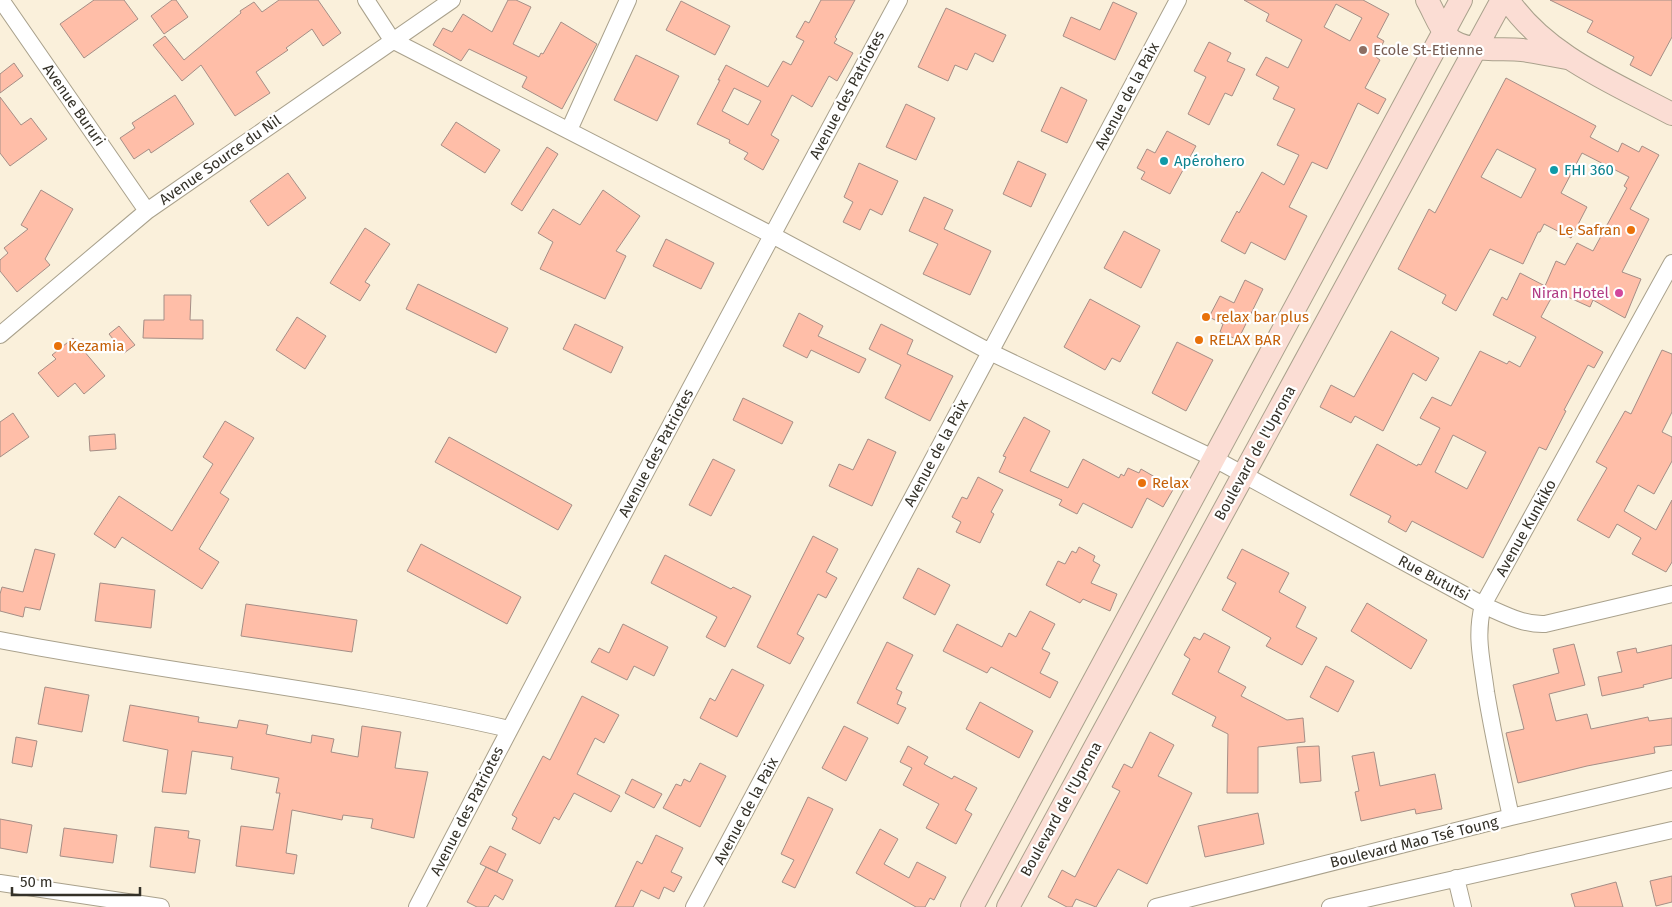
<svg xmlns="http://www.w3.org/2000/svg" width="1672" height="907" font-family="'Fira Sans',sans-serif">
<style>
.building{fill:#ffbea8;stroke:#a58e86;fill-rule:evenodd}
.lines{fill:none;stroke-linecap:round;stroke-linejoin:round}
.street-casing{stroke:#a9a18c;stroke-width:18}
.secondary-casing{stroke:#a9a18c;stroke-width:24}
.street{stroke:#fff;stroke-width:16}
.secondary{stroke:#fbddd4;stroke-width:22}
.education-dot{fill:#8d6e63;stroke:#fff;stroke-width:2}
.culture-dot{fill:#0f9aa8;stroke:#fff;stroke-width:2}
.food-dot{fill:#e8710a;stroke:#fff;stroke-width:2}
.hotel-dot{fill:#d1479c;stroke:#fff;stroke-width:2}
.labels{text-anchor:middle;stroke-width:4.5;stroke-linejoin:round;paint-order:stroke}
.education-label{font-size:15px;fill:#785e54;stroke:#fff;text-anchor:start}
.street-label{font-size:15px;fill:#343128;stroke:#fff}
.culture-label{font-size:15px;fill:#0d838f;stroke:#fff;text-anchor:start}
.food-label{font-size:15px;fill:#c56008;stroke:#fff;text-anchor:start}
.hotel-label{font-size:15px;fill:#b23c85;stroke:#fff;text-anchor:end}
</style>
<rect width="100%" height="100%" fill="#faf0db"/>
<path class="building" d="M94,0H124L138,19L84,58L60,24Z
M172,0H176L188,17L164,34L151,16Z
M279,0H318L341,33L323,46L312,29L286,48L288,50L256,72L270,93L235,116L201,65L182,81L153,45L165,36L184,60L241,13L240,11L254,2L262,12Z
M508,0H516L531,7L513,44L539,57L541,53L543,54L561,22L597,44L562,109L522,87L527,77L469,49L461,61L433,45L443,28L452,32L463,14L492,32Z
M821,0H855L835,37L837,39L834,43L853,53L837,81L829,76L812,107L792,95L771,135L779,140L763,170L744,159L748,153L729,143L730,140L697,124L720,80H718L726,65L768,87L783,61L791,65L804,41L796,37L805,21L809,23ZM734,88L761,101L748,125L722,111Z
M1244,0H1363L1389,14L1377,37L1384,41L1376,57L1380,60L1365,88L1386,99L1378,114L1358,103L1327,169L1312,162L1289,207L1307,216L1285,260L1251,242L1245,254L1221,241L1237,211L1239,213L1262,172L1284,185L1299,155L1277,145L1295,109L1273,99L1279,87L1256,75L1266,57L1288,68L1302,40L1266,21L1269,14ZM1336,4L1362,18L1350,41L1324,27Z
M1550,0H1672V37L1651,76L1630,65L1634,57L1587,32L1593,21Z
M681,1L730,26L715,55L666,30Z
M1113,2L1137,13L1115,60L1063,36L1071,17L1100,30Z
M946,8L1006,35L993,62L975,53L967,70L955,65L948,81L918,67Z
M1209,42L1231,53L1227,61L1245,69L1232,96L1225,93L1209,125L1188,114L1206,77L1194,71Z
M636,55L679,76L657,121L614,100Z
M14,63L23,76L0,93V74Z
M1506,78L1596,126L1590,137L1618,152L1622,143L1639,152L1642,146L1659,155L1630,209L1649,219L1622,272L1641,279L1625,318L1593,300L1590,307L1550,289L1555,291L1541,317L1603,352L1594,368L1588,365L1564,410L1566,411L1546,450L1539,447L1483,558L1412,521L1406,532L1388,522L1391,516L1350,495L1377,444L1417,466L1418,464L1421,465L1440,428L1420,418L1432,397L1451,406L1480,351L1507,364L1509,361L1520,367L1536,337L1493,315L1502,297L1507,300L1520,273L1545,286L1556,261L1565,265L1577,243L1593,251L1627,188L1624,186L1629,177L1582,153L1561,193L1587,207L1571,238L1544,224L1540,232H1538L1523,264L1490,249L1456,311L1442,303L1446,295L1398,269L1429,209L1435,213ZM1497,149L1536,169L1521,198L1481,177ZM1453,435L1486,452L1467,489L1435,472Z
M1061,87L1087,100L1067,143L1041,131Z
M175,95L194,124L151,153L149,149L134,159L120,138L135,128L132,123Z
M0,97L21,125L31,118L47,139L10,166L0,153Z
M906,104L935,118L916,160L886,147Z
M456,122L500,150L485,173L441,145Z
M1167,131L1196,146L1170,194L1141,179L1145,172L1137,168L1147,149L1155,153Z
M547,147L558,154L522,211L511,204Z
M1018,161L1046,174L1031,207L1003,194Z
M859,163L898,181L882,215L870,209L860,230L843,222L853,202L844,197Z
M288,173L306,198L268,226L250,201Z
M41,190L73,209L45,259L50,265L17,292L0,271V260L8,253L4,248L28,229L21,225Z
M603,190L640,216L616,251L626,256L605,299L540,269L553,242L538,233L553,209L580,225Z
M924,197L953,210L944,229L991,251L970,295L923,274L938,244L909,231Z
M365,228L390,244L365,282L370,285L360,301L330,283Z
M1124,231L1160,250L1141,288L1104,268Z
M666,239L714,263L701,289L653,266Z
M1245,280L1263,289L1238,340L1220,332L1223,324L1209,317L1220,296L1234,303Z
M418,284L508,328L496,353L406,309Z
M164,295H191L190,320H203V339L143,338L144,320H164Z
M1090,299L1140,326L1120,362L1112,358L1105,370L1064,347Z
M799,313L823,326L818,336L866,359L859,373L811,350L807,358L783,346Z
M297,317L326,336L305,369L276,350Z
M575,324L623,347L611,373L563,349Z
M881,324L913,340L907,354L953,376L930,421L885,398L901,365L869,349Z
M119,326L135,345L124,353L109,334Z
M1391,331L1439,358L1426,381L1413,373L1383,431L1355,416L1351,423L1320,407L1331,385L1354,397Z
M73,338L105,376L84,394L75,383L58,397L38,373L56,359L52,355Z
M1177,342L1213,360L1186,411L1152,393Z
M1662,350L1672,354V412L1662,432L1672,437V461L1654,494L1638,485L1624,511L1656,530L1672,500V562L1666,572L1632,554L1641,538L1617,524L1609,538L1577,520L1607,468L1596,462L1625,411L1631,414Z
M743,398L793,422L782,444L733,420Z
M13,413L29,437L0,457V422Z
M1024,417L1050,431L1030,471L1068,488L1083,459L1119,478L1121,474L1124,476L1128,468L1139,473L1141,469L1174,488L1163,507L1147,498L1132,528L1083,503L1077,514L1059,505L1062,500L999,472L1006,457L1003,456Z
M225,421L254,438L220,493L229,499L199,549L219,562L202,589L122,537L115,548L94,534L119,496L172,531L213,464L203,457Z
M115,434L116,449L90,451L89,436Z
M449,437L572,505L558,530L435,462Z
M868,439L896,452L872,506L829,486L839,464L853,470Z
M713,459L735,470L711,516L689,505Z
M978,477L1003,490L991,512L994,514L980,543L956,532L961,522L952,517L962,497L967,499Z
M813,536L838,549L826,572L837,578L826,598L818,594L797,634L804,638L790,664L757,647Z
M421,544L521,597L507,624L407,571Z
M1079,547L1095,556L1093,561L1100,565L1091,583L1117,594L1110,611L1083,599L1080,603L1046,585L1058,561L1065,564L1072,551L1076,553Z
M35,549L55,554L40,610L25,607L23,617L0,611V594L2,587L23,592Z
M1242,549L1289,573L1279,592L1306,607L1296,627L1317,638L1302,665L1266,646L1271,638L1222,610L1236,583L1227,578Z
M665,555L731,589L733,587L751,596L725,647L706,637L717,617L651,583Z
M918,568L950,585L935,615L903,598Z
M100,583L155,590L151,628L95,621Z
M1367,603L1427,640L1411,669L1351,631Z
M246,604L357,620L352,652L241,636Z
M1030,611L1055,624L1042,649L1050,653L1040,673L1058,682L1050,698L991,667L987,673L943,651L957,624L1002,647L1009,633L1016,637Z
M623,624L668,647L654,676L634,666L627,680L591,662L599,648L609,653Z
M1204,633L1230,647L1218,672L1246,687L1241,696L1287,720L1303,718L1305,742L1258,747V793H1227L1228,734L1212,726L1216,717L1172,694L1190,659L1184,655L1194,637L1200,640Z
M887,642L913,655L896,689L902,692L897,704L906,708L898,724L857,703Z
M1574,644L1585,685L1549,694L1556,721L1587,714L1591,729L1648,717L1649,721L1672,718V745L1654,747L1655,753L1587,766L1518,783L1506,733L1524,729L1513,685L1559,673L1553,649Z
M1672,645V678L1643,685L1644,687L1602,696L1598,677L1622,672L1617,652L1636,648L1637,653Z
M1326,666L1354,681L1338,712L1310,697Z
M732,669L764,685L737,737L700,718L710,698L715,701Z
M45,687L89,695L82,732L38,724Z
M582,696L619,715L604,743L595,738L577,774L620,796L611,812L574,793L559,820L554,817L540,844L512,829L517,818L512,815L543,756L550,760Z
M980,702L1033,731L1019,758L966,729Z
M130,705L199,717L198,722L237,728L239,720L268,725L266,734L311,743L312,735L334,739L331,752L358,757L362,726L401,732L395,768L428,772L414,838L371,828L373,819L343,815L342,820L292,810L286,853L297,855L294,874L236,866L241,826L273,830L280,793H276L279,778L231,769L233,757L192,751L186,794L162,792L168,750L123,741Z
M844,726L868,738L846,781L822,768Z
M1150,732L1174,745L1158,776L1192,793L1147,884L1118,869L1096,907L1076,899L1072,907H1067L1048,897L1062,870L1075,877L1120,791L1112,787L1124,764L1132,768Z
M16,737L37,741L32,767L12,763Z
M908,746L928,757L924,764L952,779L954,776L977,788L965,810L972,814L956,844L926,828L939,804L903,785L912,768L900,762Z
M1319,746L1321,781L1300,783L1297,747Z
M1374,752L1380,786L1435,774L1442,809L1416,814L1415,809L1361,821L1355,792L1359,791L1352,756Z
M700,763L726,776L700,827L663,808L676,784L681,786L684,779L690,782Z
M632,779L662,794L654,808L625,793Z
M808,797L833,809L795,888L782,882L794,860L781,854Z
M1258,813L1264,844L1205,857L1198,826Z
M0,819L32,825L27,853L0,848Z
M155,827L189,831L188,838L200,840L195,873L150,867Z
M64,828L117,835L113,863L60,856Z
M880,829L898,839L884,864L909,878L917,862L946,877L934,900L930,898L925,907H916L856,873Z
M656,835L683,848L671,872L682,877L674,892L664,887L659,899L641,890L633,907H615L637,861L642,864Z
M490,846L506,854L497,872L480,864Z
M486,867L513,880L503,900L495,895L488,907H477L467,902Z
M1672,876V902L1656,906L1650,881Z
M1616,882L1623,907H1575L1571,894Z"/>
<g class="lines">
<g class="street-casing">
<path id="street" d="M1,0L147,211
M366,0L392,40L772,235L990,352L1213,458L1483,605C1504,614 1523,625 1545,624L1672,594
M569,130L628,0
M0,335L147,211L452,0
M0,640C169,673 341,690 509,729
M1511,817C1502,776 1493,734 1486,692C1482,660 1475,637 1483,605L1672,263
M1456,878L1463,907
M0,883L161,907
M417,907C575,603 736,301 899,0
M694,907L1178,0
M1156,907L1511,817L1672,779
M1330,907L1672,830"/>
</g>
<g class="secondary-casing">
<path id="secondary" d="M1427,0C1434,12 1439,27 1448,37C1463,53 1500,48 1522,50C1537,52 1552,55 1567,58
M1508,0C1546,56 1614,83 1672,114
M972,907L1461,0
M1008,907L1502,0"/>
</g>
<use href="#street" class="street"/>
<use href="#secondary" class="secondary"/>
</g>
<circle class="education-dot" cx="1363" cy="50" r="5"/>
<g class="culture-dot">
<circle cx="1164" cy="161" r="5"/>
<circle cx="1554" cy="170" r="5"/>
</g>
<g class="food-dot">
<circle cx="1631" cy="230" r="5"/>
<circle cx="1206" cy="317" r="5"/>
<circle cx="1199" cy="340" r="5"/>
<circle cx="58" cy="346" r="5"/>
<circle cx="1142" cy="483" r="5"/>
</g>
<circle class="hotel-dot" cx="1619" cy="293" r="5"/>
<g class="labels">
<g class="education-label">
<text x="1373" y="55">Ecole St-Etienne</text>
</g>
<g class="street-label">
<text transform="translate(847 95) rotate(-62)" y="5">Avenue des Patriotes</text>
<text transform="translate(1127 96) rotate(-62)" y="5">Avenue de la Paix</text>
<text transform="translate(74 105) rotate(55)" y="5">Avenue Bururi</text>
<text transform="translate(220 160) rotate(-35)" y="5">Avenue Source du Nil</text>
<text transform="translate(656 453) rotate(-62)" y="5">Avenue des Patriotes</text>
<text transform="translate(936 453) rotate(-62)" y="5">Avenue de la Paix</text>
<text transform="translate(1255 453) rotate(-61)" y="5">Boulevard de l'Uprona</text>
<text transform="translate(1526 528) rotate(-61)" y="5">Avenue Kunkiko</text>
<text transform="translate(1434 578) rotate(28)" y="5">Rue Bututsi</text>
<text transform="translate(1061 809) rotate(-61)" y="5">Boulevard de l'Uprona</text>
<text transform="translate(467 811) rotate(-63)" y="5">Avenue des Patriotes</text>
<text transform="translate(746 811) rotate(-62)" y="5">Avenue de la Paix</text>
<text transform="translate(1414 842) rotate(-14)" y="5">Boulevard Mao Tsé Toung</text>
</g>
<g class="culture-label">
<text x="1174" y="166">Apérohero</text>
<text x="1564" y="175">FHI 360</text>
</g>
<g class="food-label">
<text x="1621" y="235" text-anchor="end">Le Safran</text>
<text x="1216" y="322">relax bar plus</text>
<text x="1209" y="345">RELAX BAR</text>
<text x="68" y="351">Kezamia</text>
<text x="1152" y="488">Relax</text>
</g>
<g class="hotel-label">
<text x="1609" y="298">Niran Hotel</text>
</g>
</g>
<path d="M12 887v8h128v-8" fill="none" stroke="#343128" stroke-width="2.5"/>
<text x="20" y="887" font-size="15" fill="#343128" stroke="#ffffff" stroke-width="4" paint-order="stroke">50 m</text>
</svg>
